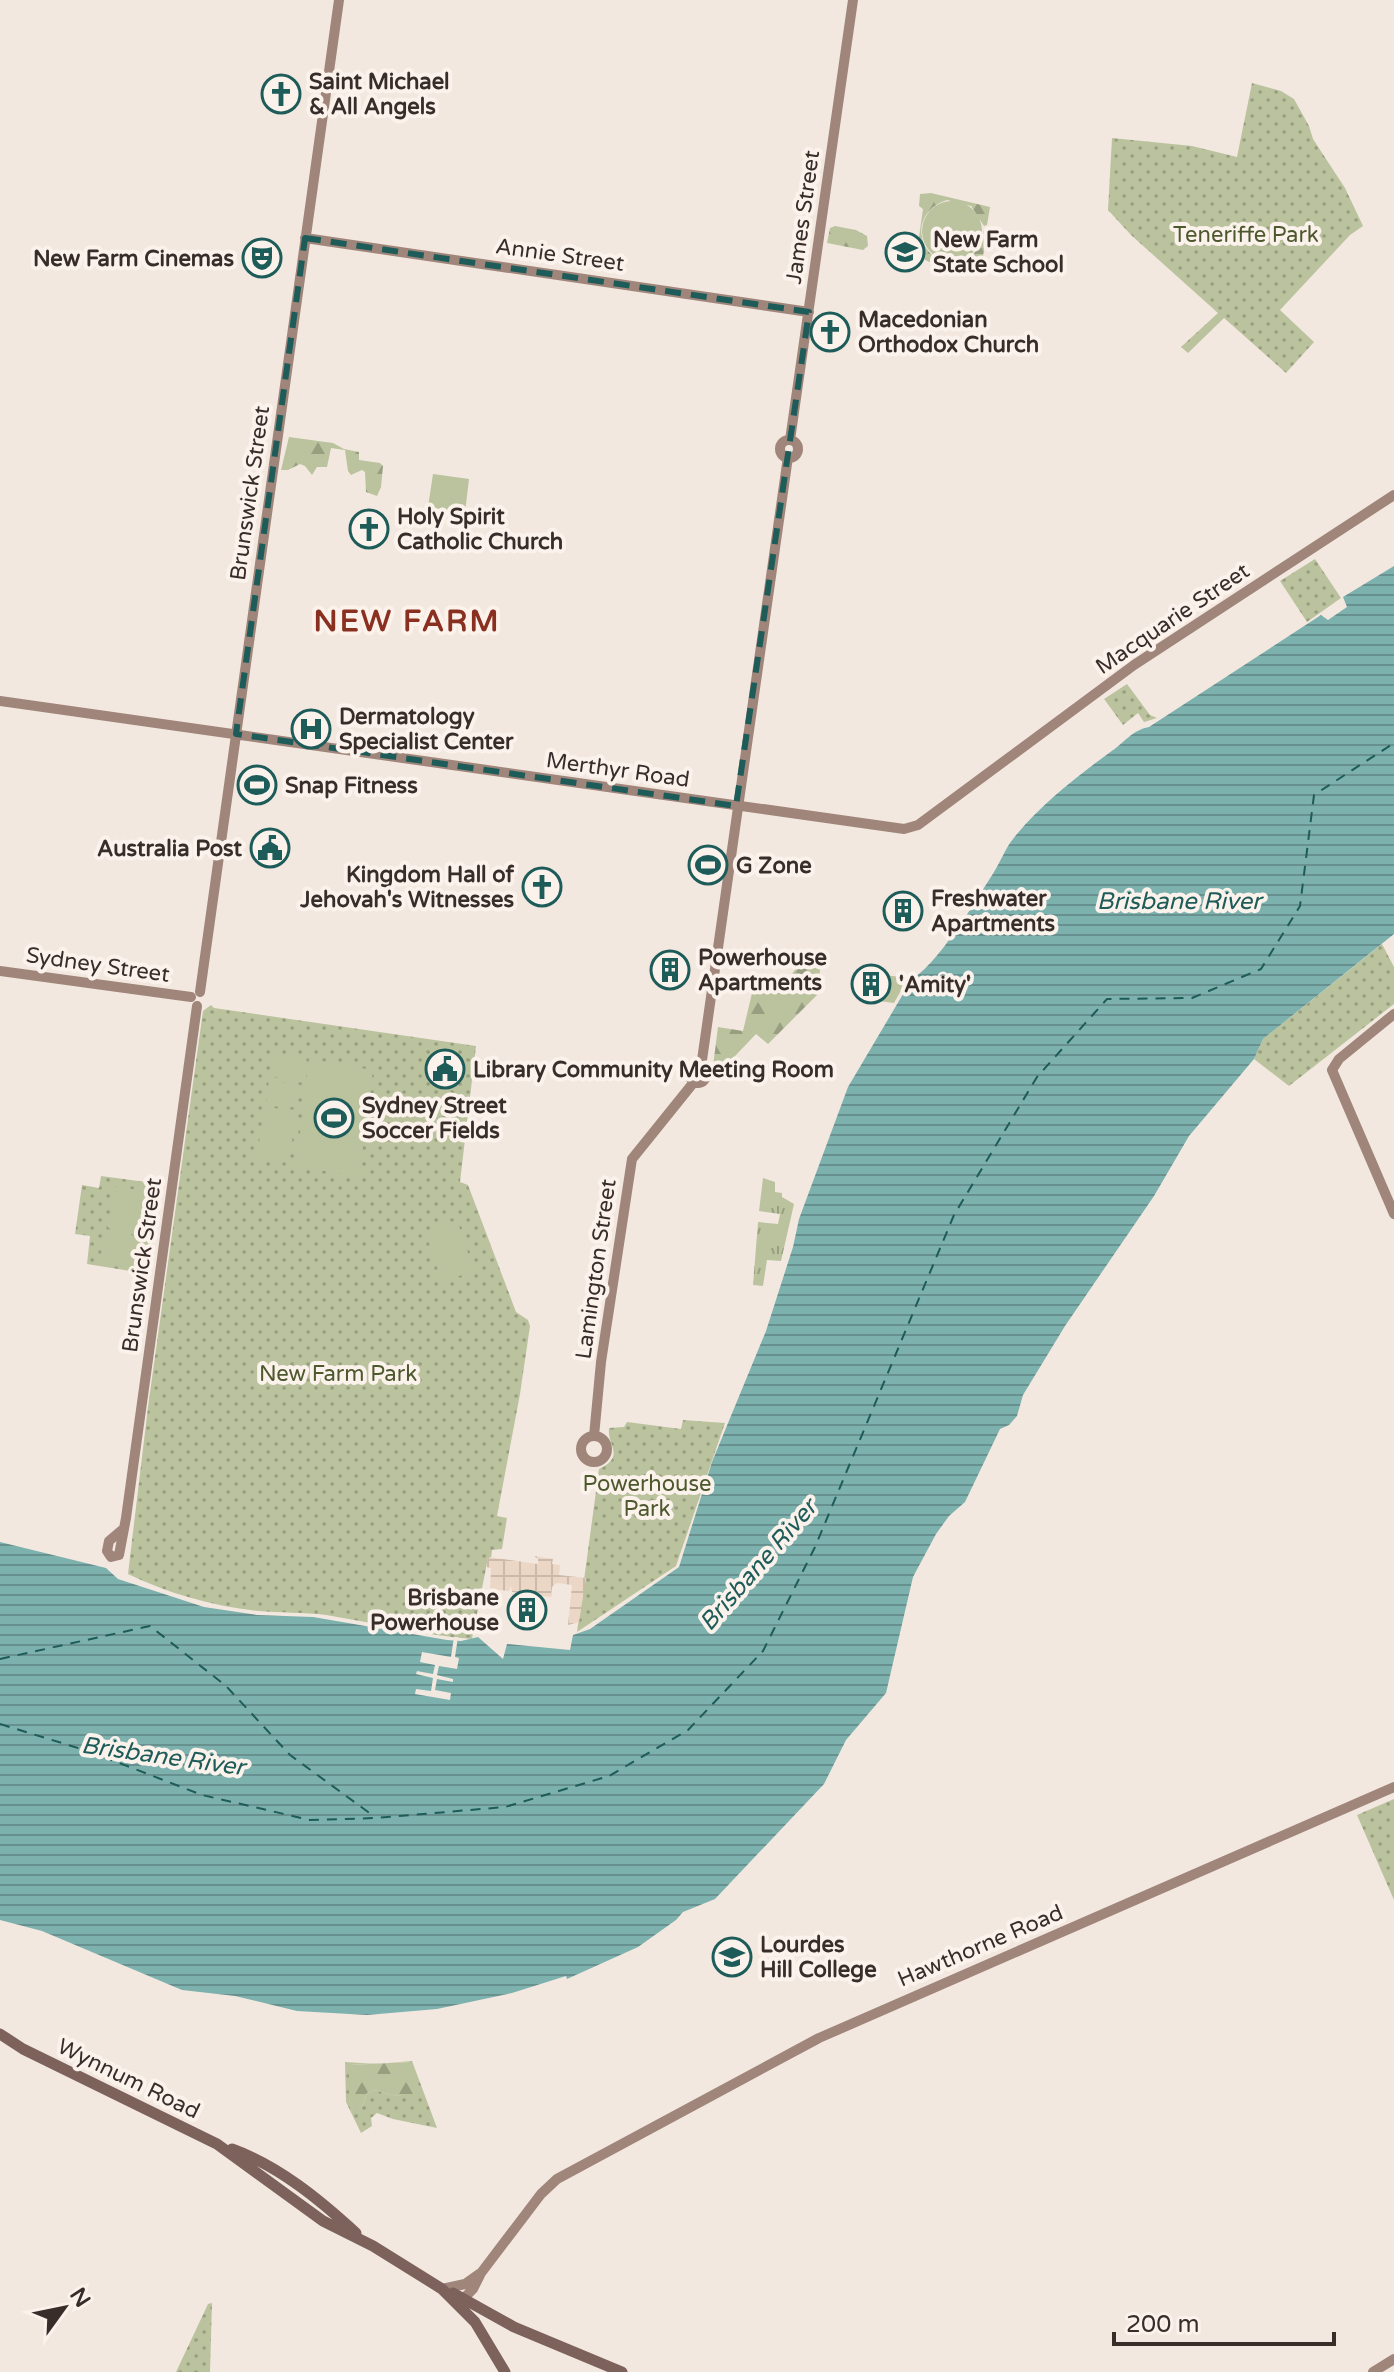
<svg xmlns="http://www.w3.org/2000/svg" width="1394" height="2372" font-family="'Varela Round',sans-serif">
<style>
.grass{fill:url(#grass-tufts)}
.forest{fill:url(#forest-firs)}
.park{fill:url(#park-dots);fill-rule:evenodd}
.garden{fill:#bac39e}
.plaza{fill:url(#plaza-grid)}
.water{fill:url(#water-rules)}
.pier{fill:#f3e8df}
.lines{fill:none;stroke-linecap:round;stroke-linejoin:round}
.ferry{stroke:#1e5c5a;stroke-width:2;stroke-dasharray:10 8;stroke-linecap:butt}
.secondary{stroke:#a0857b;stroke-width:10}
.primary{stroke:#7c625b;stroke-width:11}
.marked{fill:none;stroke:#1e5c5a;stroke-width:6;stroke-dasharray:16 10;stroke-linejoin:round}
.labels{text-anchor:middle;stroke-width:8;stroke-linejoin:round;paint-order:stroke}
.poi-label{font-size:22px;font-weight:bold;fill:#392d2a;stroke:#fbf2ec;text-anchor:start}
.street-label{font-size:22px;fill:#392d2a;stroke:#fbf2ec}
.park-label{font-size:22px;fill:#4d582d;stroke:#fbf2ec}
.water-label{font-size:24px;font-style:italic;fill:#1e5c5a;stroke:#fbf2ec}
.district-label{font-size:30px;font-weight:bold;letter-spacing:2px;fill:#8a3021;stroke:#fbf2ec}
</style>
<defs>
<pattern id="grass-tufts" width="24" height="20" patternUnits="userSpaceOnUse" patternTransform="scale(2)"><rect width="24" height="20" fill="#bac39e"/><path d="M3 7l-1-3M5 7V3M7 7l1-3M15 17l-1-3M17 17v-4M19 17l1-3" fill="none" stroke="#989f81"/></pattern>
<pattern id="forest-firs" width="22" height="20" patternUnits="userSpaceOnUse" patternTransform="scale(2)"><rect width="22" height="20" fill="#bac39e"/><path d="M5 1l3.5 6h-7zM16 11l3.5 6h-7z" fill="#989f81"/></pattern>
<pattern id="park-dots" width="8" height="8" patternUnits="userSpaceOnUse" patternTransform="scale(2)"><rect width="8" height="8" fill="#bac39e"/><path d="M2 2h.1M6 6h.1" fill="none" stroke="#989f81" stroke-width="1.8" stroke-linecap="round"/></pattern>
<pattern id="plaza-grid" width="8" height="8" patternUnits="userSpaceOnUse" patternTransform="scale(2)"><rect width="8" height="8" fill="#ecd7c6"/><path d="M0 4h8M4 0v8" fill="none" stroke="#cbb9aa"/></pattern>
<pattern id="water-rules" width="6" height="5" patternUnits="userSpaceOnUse" patternTransform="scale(2)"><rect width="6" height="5" fill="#7db1ae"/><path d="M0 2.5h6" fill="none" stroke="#67908e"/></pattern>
</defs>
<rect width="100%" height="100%" fill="#f3e8df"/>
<path class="grass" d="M763,1178L775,1182V1192L782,1193V1197L794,1204L781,1261L767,1260L763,1286L753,1285L758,1222L778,1224L780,1214L759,1211Z"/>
<path class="forest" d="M931,193L990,207L987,225L984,226L971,206L947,200C898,216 926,283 973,255L982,241L983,231L987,230L981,270C961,267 920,270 915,246L918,244L923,209L919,206L920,194Z
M835,226L856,230L867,236L868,246L863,250L827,243L830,228Z
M289,437L333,443L344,449L359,452V460L380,463L383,466L381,487L377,496L366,492L365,472L362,470L351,475L348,471L345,450L331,448L327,467H317L312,475L305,466L300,464L288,470H281Z
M797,960L821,962L817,995L768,1044L756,1034L716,1076L712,1074L718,1027L743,1031L753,989L759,983L781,986L795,970Z
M411,2062L423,2098L391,2095L374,2090L367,2093L362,2106L355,2112L349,2100V2065Z"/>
<path class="park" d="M1252,83L1281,91L1294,99L1309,126L1313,139L1345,188L1363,226L1350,235L1280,310L1314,342L1286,373L1224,318L1188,353L1181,347L1218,313L1131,235L1108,210L1112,138L1192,146L1237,157Z
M1315,559L1341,598L1307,622L1280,581Z
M1127,684L1150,715L1157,718L1144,722L1138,713L1123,725L1104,699Z
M1382,944L1394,967V1004L1289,1086L1254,1059L1263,1039Z
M211,1005L214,1008L476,1046L460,1182L468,1185L516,1312L528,1320L530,1326L520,1394L497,1516L507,1518L502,1549L492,1550L491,1558H488L472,1639C423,1635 375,1623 326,1615C303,1612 281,1613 258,1611C213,1606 169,1594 128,1574L148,1407L203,1011Z
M101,1176L161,1184L149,1274L87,1264L90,1236L75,1234L82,1185L99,1188Z
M683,1420L725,1423L676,1566L577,1632L599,1469C626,1456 607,1446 609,1428L624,1427L627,1422L681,1429Z
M1394,1799V1900L1357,1815Z
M412,2061L437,2128L393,2119L377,2113L371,2118L372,2126L361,2133L346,2102L345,2062L376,2064ZM410,2062L422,2097L391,2095L374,2090L367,2093L362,2106L355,2111L349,2100V2065Z
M212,2303L210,2372H176L208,2304Z"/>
<path class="garden" d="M922 231a30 30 0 1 1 60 0a30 30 0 1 1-60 0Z
M433,474L469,479L465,513L428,507Z
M885,975L908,978L894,1003L857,998L858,991L882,994Z
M273,1054L304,1059L301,1081L270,1076Z
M309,1059L373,1070L359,1177L296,1166Z
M269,1080L301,1085L297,1108L266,1103Z
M264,1106L296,1112L289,1163L257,1158Z
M114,1186L155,1193L150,1234L108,1228Z
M457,1220L474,1271L442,1282L425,1231Z
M104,1231L144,1237L140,1269L100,1262Z"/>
<path class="plaza" d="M534,1556L553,1559L552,1564L560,1565L559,1575L586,1578L579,1622L568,1625L572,1585L557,1583L552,1587L551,1597L512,1592L511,1586L509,1591L490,1589L491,1568L486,1567L488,1557L538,1564V1559Z"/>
<path class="water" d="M1394,566V934L1263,1039L1254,1059L1189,1136L1154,1196L1065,1326L1023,1395L1017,1416L1009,1425L1000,1429L965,1502L949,1516L936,1534L913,1577L886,1693L846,1740L824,1784L715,1899L683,1912L676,1920L638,1947L567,1979L566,1976L512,1993L437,2009L367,2015L297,2011L235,1996L182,1990L42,1931L0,1920V1542L106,1568L118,1579L204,1607L257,1615L313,1617L447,1640L461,1641L478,1637L503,1659L507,1644L570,1650L573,1635L590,1629L679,1567L712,1462L766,1331L793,1247L799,1219L848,1087L912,979C938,964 977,899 994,872C1001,861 1005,849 1013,839C1038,807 1076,777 1109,753C1124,743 1132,730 1149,727L1321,615L1328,620L1347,607L1343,597Z"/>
<path class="pier" d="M454,1637H458L455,1657L459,1658L457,1669L439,1666L437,1675L453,1679V1682L437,1679L435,1690L451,1693L450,1700L415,1694L416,1689L431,1691L433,1678L416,1674L417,1671L433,1674L435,1665L420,1662L422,1652L451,1657Z"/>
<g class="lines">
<path class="ferry" d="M0,1659L150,1626L226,1686L290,1755L375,1817
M0,1724L91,1752L202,1795L310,1820L376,1818L505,1807L609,1776L688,1730L763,1651L815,1547L954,1215L1037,1077L1107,999L1192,998L1261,969L1300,906L1314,795L1394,743"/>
<path class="secondary" d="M305,238L809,312
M790,440L853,0
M780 449a9 9 0 1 1 18 0a9 9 0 1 1-18 0Z
M0,701L904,829L918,825L1134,665L1394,495
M0,971L191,997
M200,992L339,0
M1394,1014L1339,1059L1332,1070L1394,1214
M690 1075a8 8 0 1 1 16 0a8 8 0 1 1-16 0Z
M701,1067L788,457
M594,1436L601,1362L632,1159L694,1082
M581 1449a13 13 0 1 1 26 0a13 13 0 1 1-26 0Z
M122,1530L109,1541L107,1551L111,1557L119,1555L126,1518L197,1006
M442,2289L465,2284L479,2274
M464,2298L473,2289L481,2273L541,2194L557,2179L819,2038L1394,1787
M1373,2372L1394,2359"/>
<path class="primary" d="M0,2034L23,2049L217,2144L323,2221L373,2246L442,2289L475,2322L505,2372
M232,2149C279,2166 320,2200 356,2233
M453,2293L514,2327L622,2372"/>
</g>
<path class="marked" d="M305,238L809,312L736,806L236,734Z"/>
<defs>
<g id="church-ring" transform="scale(2)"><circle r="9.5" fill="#fbf2ec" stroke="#1e5c5a" stroke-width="1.5"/><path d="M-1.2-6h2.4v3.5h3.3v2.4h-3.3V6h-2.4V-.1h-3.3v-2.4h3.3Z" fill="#1e5c5a"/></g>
<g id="school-ring" transform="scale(2)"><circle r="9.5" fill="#fbf2ec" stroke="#1e5c5a" stroke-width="1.5"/><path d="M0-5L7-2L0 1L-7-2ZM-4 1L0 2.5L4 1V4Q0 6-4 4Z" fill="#1e5c5a"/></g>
<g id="theatre-ring" transform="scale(2)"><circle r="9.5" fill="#fbf2ec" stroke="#1e5c5a" stroke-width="1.5"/><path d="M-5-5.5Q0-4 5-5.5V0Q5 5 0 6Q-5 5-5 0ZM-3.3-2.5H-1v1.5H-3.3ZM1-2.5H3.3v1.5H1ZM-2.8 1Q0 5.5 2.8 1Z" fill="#1e5c5a"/></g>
<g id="hospital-ring" transform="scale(2)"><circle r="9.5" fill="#fbf2ec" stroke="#1e5c5a" stroke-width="1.5"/><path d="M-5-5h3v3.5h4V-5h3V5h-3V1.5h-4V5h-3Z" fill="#1e5c5a"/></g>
<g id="stadium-ring" transform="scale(2)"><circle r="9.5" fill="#fbf2ec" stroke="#1e5c5a" stroke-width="1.5"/><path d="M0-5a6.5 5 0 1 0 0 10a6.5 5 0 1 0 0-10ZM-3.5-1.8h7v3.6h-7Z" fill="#1e5c5a"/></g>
<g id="civic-ring" transform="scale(2)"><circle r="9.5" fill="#fbf2ec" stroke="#1e5c5a" stroke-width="1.5"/><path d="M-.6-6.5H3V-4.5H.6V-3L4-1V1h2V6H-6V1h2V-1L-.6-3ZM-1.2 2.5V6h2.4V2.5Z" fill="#1e5c5a"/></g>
<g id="building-ring" transform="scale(2)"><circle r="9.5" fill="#fbf2ec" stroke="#1e5c5a" stroke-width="1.5"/><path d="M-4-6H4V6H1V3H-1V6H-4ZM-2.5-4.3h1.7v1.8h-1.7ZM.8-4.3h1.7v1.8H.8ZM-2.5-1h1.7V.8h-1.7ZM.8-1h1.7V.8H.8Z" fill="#1e5c5a"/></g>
</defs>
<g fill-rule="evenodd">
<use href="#church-ring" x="281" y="94"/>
<use href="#school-ring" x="905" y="252"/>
<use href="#theatre-ring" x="262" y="258"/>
<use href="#church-ring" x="830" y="332"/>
<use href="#church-ring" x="369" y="529"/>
<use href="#hospital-ring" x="311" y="729"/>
<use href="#stadium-ring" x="257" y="785"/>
<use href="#civic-ring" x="270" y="848"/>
<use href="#stadium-ring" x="708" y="865"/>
<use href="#church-ring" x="542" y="887"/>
<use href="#building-ring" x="903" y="911"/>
<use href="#building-ring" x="670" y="970"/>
<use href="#building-ring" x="871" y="984"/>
<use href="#civic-ring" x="445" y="1069"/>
<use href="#stadium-ring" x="334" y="1118"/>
<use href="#building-ring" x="527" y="1610"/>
<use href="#school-ring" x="732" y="1957"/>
</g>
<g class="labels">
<g class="poi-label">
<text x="309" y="89">Saint Michael<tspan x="309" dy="25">&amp; All Angels</tspan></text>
<text x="933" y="247">New Farm<tspan x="933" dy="25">State School</tspan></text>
<text x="234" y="266" text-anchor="end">New Farm Cinemas</text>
<text x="858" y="327">Macedonian<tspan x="858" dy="25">Orthodox Church</tspan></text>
<text x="397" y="524">Holy Spirit<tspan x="397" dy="25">Catholic Church</tspan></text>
<text x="339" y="724">Dermatology<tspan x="339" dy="25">Specialist Center</tspan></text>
<text x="285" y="793">Snap Fitness</text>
<text x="242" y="856" text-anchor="end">Australia Post</text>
<text x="736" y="873">G Zone</text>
<text x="514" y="882" text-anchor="end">Kingdom Hall of<tspan x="514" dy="25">Jehovah's Witnesses</tspan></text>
<text x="931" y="906">Freshwater<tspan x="931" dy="25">Apartments</tspan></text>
<text x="698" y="965">Powerhouse<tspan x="698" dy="25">Apartments</tspan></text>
<text x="899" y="992">'Amity'</text>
<text x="473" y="1077">Library Community Meeting Room</text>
<text x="362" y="1113">Sydney Street<tspan x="362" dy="25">Soccer Fields</tspan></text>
<text x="499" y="1605" text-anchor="end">Brisbane<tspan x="499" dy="25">Powerhouse</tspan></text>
<text x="760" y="1952">Lourdes<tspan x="760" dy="25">Hill College</tspan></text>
</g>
<g class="street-label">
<text transform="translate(802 217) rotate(-82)" y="8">James Street</text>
<text transform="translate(560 254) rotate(8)" y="8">Annie Street</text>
<text transform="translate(249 493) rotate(-82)" y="8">Brunswick Street</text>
<text transform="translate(1172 618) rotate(-34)" y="8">Macquarie Street</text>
<text transform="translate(618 769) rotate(8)" y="8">Merthyr Road</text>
<text transform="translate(98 964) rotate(8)" y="8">Sydney Street</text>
<text transform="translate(141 1265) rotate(-82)" y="8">Brunswick Street</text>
<text transform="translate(595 1269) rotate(-82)" y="8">Lamington Street</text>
<text transform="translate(980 1945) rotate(-23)" y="8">Hawthorne Road</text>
<text transform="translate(129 2078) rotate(26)" y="8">Wynnum Road</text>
</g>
<g class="park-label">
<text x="1246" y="242">Teneriffe Park</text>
<text x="338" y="1381">New Farm Park</text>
<text x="647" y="1491">Powerhouse<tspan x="647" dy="25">Park</tspan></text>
</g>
<g class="water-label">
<text x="1179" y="909">Brisbane River</text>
<text transform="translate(758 1565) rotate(-49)" y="8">Brisbane River</text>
<text transform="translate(163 1756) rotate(8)" y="8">Brisbane River</text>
</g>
<g class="district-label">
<text x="407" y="631">NEW FARM</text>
</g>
</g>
<g transform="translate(64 2308) rotate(57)" stroke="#fbf2ec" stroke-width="6" paint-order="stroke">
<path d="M0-6L14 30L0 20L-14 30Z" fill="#392d2a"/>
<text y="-12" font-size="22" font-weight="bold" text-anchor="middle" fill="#392d2a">N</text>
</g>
<path d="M1114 2332v12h220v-12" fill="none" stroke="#392d2a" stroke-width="4"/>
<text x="1126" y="2332" font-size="24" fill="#392d2a" stroke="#fbf2ec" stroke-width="6" paint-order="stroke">200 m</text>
</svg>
